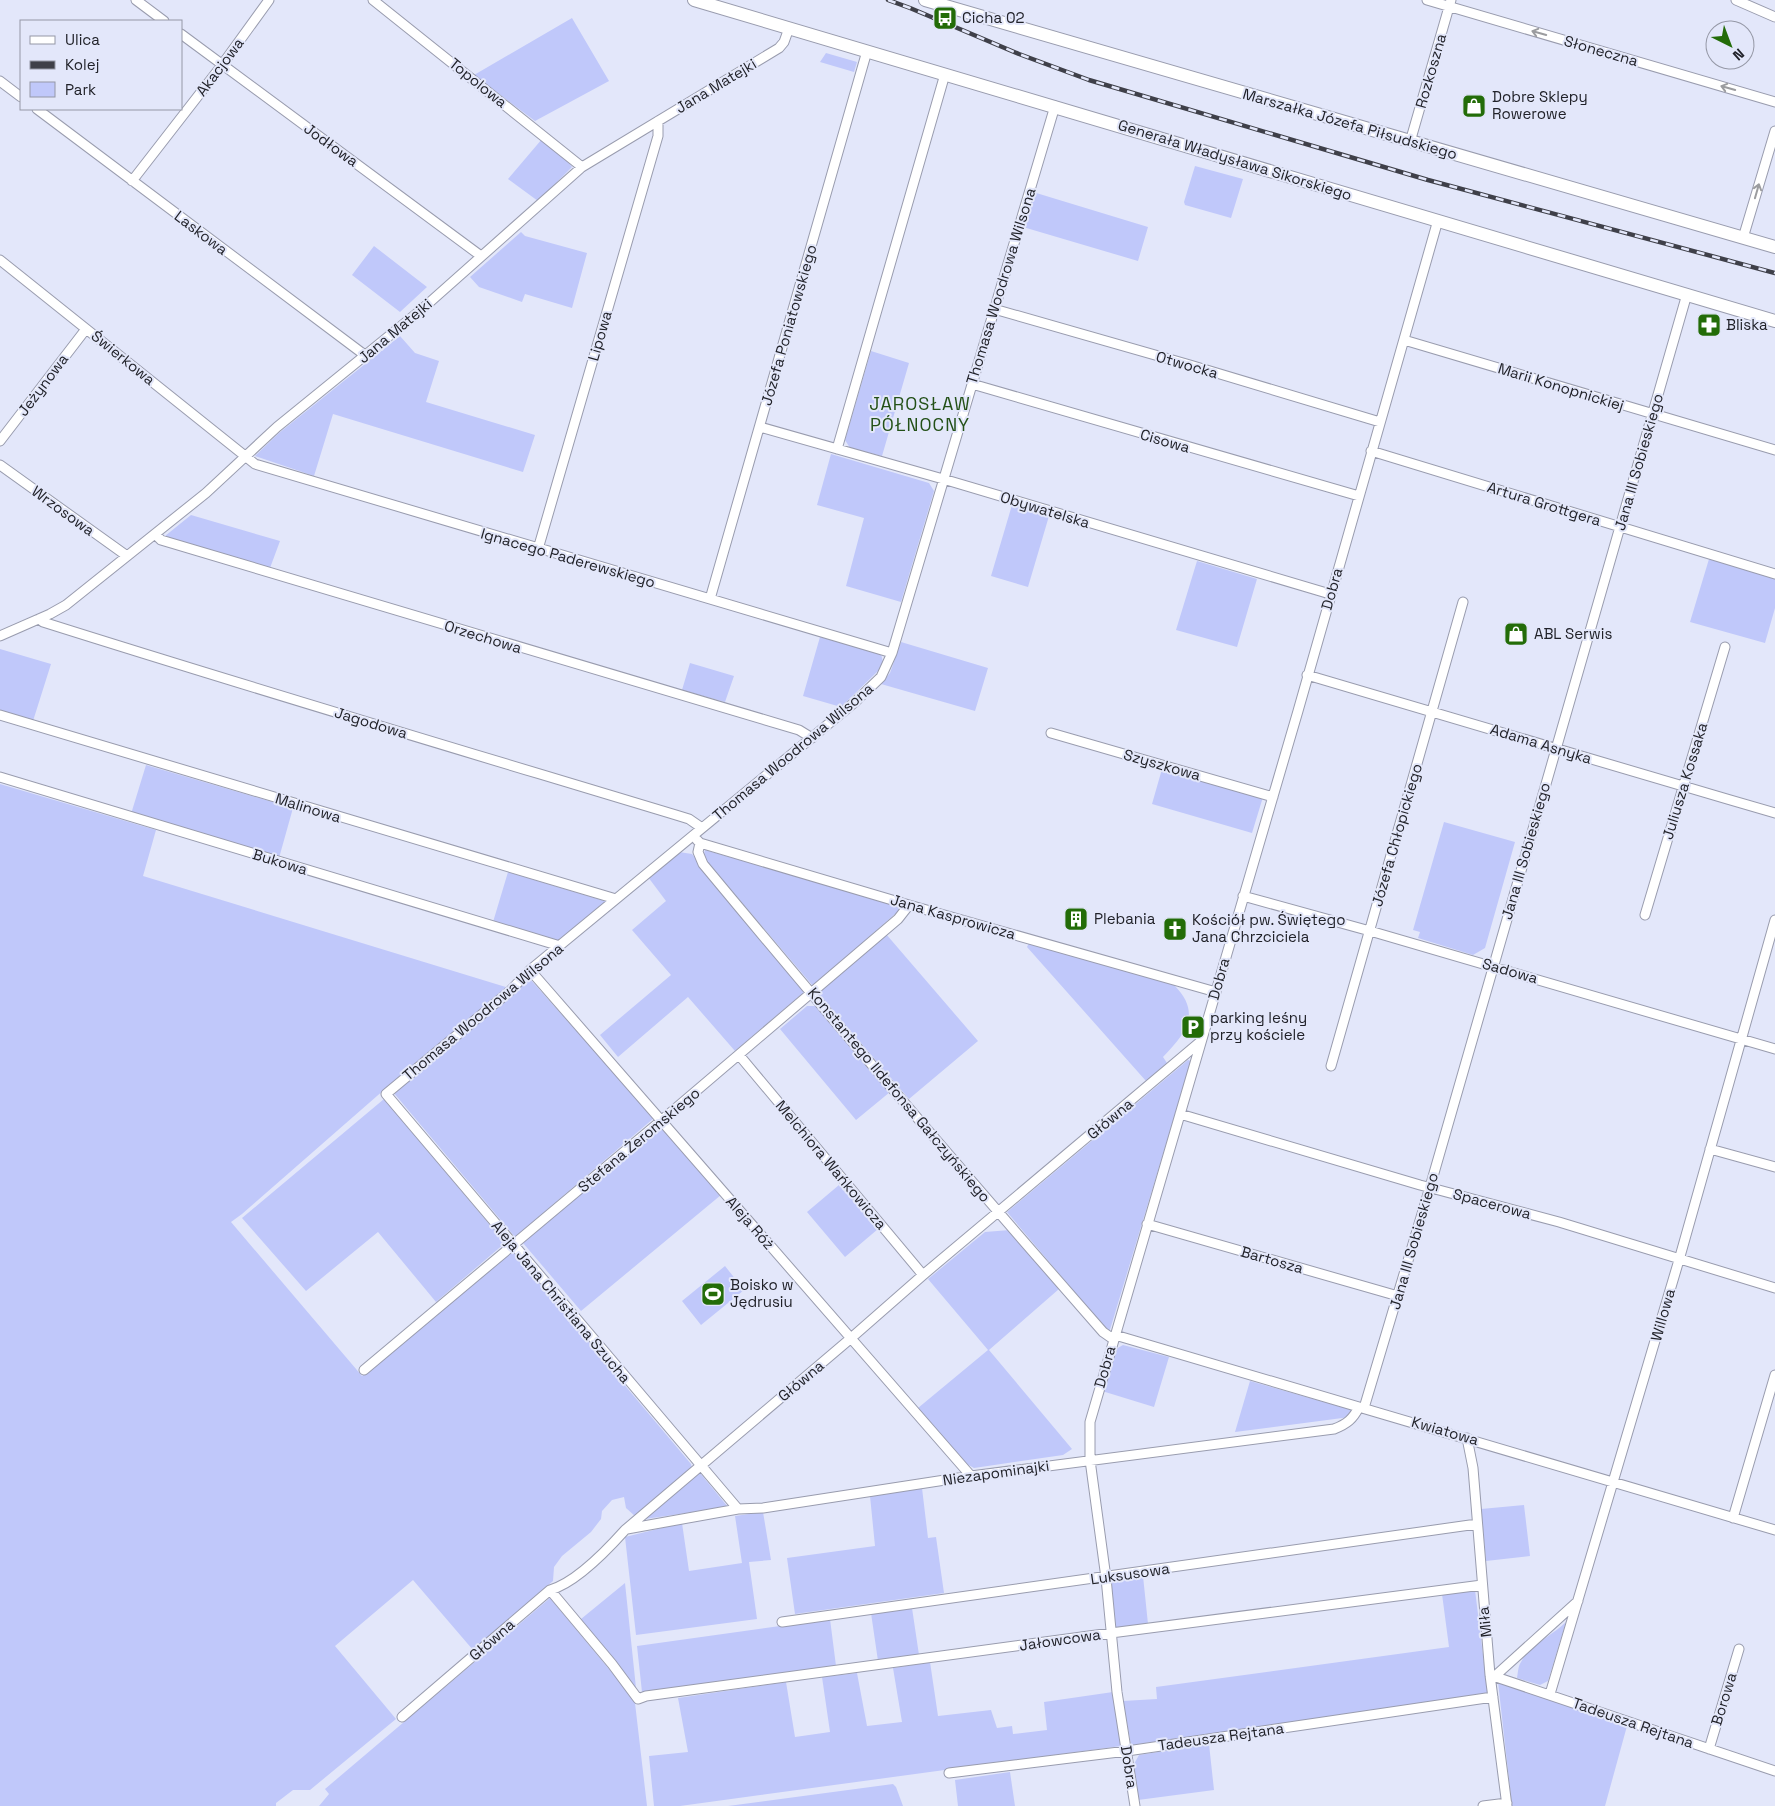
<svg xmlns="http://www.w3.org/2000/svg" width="1775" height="1806" font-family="'Space Grotesk',sans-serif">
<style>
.green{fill:#c0c8fa}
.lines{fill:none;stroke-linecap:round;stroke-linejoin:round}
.street-casing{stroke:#999cae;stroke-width:11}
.secondary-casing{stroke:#999cae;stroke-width:14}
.street{stroke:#fff;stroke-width:9}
.secondary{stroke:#fff;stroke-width:12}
.rail-casing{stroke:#3f4049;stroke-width:4.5}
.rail{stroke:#e3e7fa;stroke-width:2.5;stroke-dasharray:8;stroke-linecap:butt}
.oneway{stroke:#9b9c9f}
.labels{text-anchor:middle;stroke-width:4;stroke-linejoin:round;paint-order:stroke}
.poi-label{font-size:15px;fill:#212229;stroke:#e3e7fa;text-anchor:start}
.street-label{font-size:15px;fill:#212229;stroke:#e3e7fa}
.quarter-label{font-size:18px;letter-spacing:1px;fill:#235017;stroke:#e3e7fa}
</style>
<rect width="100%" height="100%" fill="#e3e7fa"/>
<path class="green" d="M572,18L609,81L535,121L474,75Z
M826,53L857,62L854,72L820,62Z
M542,139L564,157L572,167L538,201L508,179Z
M1195,166L1243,179L1231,218L1185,205L1184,202Z
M1033,192L1148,227L1138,261L1023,227Z
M521,232L525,236L587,253L572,308L525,294L522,302L479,287L470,277Z
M374,246L427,287L400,312L352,275Z
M400,336L415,353L439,361L426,402L535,435L523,472L333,414L314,476L255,456L279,433Z
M871,351L909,363L882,456L850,448L845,440Z
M831,454L929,483L934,491L901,602L846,586L864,518L817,505Z
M1012,505L1049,516L1028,587L991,576Z
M191,515L280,541L270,568L165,536Z
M1709,559L1775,578V608L1765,643L1690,622Z
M1197,561L1257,579L1237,647L1176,630Z
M820,637L881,654L883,662L879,670L841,707L803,696Z
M901,642L988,668L975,711L881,684L890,673Z
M0,649L51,664L33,721L0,711Z
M690,663L734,676L725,702L682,690Z
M146,765L293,808L279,858L131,814Z
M1162,769L1263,797L1252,833L1152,804Z
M0,784L156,830L143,876L509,988L385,1089L242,1214L231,1222L362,1376L511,1250L691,1464L692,1469L636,1517L626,1508L624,1497L612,1500L602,1511L601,1519L591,1532L562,1556L554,1567L553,1581L473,1650L413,1580L335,1646L396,1719L310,1790H293L276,1803V1806H0Z
M1444,822L1515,842L1485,948L1473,955L1418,938L1420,932L1413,930Z
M705,850L903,907L813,986L703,857Z
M679,852L692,854L804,987L803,993L735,1051L688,997L618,1057L600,1035L671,975L632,930L666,901L648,877Z
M508,872L608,902L562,942L493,922Z
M886,934L978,1041L909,1099L818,993Z
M1029,943L1174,985C1202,1013 1186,1033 1163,1057L1167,1063L1146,1081L1027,947Z
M530,979L654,1118L515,1237L393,1092Z
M807,1006H817L890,1092L856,1120L780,1029Z
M1188,1060L1191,1061L1109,1333L1007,1212Z
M384,1099L505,1243L436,1302L378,1232L306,1291L242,1218Z
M663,1125L721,1195L581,1311L523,1243Z
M839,1185L878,1229L845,1257L807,1212Z
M1010,1230L1059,1289L989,1350L1072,1449L1063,1455L974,1468L963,1462L918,1408L988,1350L928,1279L985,1232Z
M725,1266L744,1290L701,1325L682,1301Z
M1123,1345L1169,1357L1154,1407L1102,1391L1116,1349Z
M1250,1381L1352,1410L1350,1417L1235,1432Z
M700,1473L728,1507L645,1519Z
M922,1488L928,1538L936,1537L944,1593L795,1614L787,1558L875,1546L870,1496Z
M1524,1505L1530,1556L1486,1561L1481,1509Z
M763,1512L771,1560L749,1562L757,1619L636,1635L625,1537L682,1523L689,1571L742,1563L735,1516Z
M1143,1576L1148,1624L1115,1628L1110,1580Z
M625,1583L636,1688L581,1619Z
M1475,1590L1488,1695L1131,1745L1123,1701L1157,1699L1156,1687L1449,1647L1442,1594Z
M550,1598L628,1692L635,1703L647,1806H319L329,1794L325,1789Z
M912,1608L919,1655L878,1661L871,1613Z
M830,1619L836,1666L642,1692L637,1646Z
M1566,1622L1548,1681L1540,1685L1517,1678C1518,1673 1518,1666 1521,1662C1528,1647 1554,1634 1566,1622Z
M930,1662L938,1716L991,1710L997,1728L1012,1726L1013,1734L1047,1730L1044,1702L1113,1692L1121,1746L680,1806H654L649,1756L688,1752L678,1698L786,1682L795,1737L830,1732L822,1677L857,1673L867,1726L902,1722L893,1668Z
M1498,1682L1627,1726L1605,1806H1512Z
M1209,1744L1214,1790L1138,1800L1134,1764L1139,1755Z
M1010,1772L1015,1806H958L955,1780Z
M893,1784L896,1787L903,1806H728Z"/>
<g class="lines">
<g class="street-casing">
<path id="street" d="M136,0L164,21
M373,0L582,167
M1427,0L1775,102
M1736,0L1775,17
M181,34L481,256
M0,81L21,97
M37,109L366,356
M1410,142L1451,0
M132,181L222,65L269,0
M1743,238L1775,131
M0,260L255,464L892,653
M994,309L1190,365L1380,422
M1404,340L1775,450
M972,384L1359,496
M760,427L943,479L1330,594
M0,441L86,329
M837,449L945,74
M1371,451L1775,574
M0,465L127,556
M155,534L161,540L799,730L812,738
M538,549L658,136V121
M710,599L867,51
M39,619L43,622C258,690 474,754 689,819L702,828
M0,636L50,614L66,605L206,493L277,427L421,310L582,167L779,48L784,42L789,28
M1307,675C1464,720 1619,768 1775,813
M0,715L616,899
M1051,733L1273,797
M0,777L560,946
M697,840L700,843L909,905L1216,992
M700,843L698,852L703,864C834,1022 968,1178 1103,1332L1113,1339
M1243,896L1370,931L1775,1049
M1645,915L1725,647
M530,970L971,1476
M739,1055L923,1275
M1331,1066L1463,602
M1180,1114L1420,1185L1559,1222L1775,1288
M1710,1149L1775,1167
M1147,1224L1398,1296
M1115,1335L1775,1530
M364,1370L662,1120L898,919L909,905
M1364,1408L1430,1187L1687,294
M1467,1438L1473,1468L1490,1675L1507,1806
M738,1509L386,1094L510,991L530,970L855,702L881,677L892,653L1055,106
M1733,1518L1775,1375
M627,1529L738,1509L763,1508L971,1476L1334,1429C1347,1424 1353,1419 1359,1407
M550,1590L612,1664L638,1699L646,1696L1111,1633L1482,1585
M782,1622L1477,1524
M1490,1675L1775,1771
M1495,1676L1578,1601
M1550,1694L1679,1260L1775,920
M402,1717L550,1590C575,1583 608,1549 625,1530L850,1339L923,1275L1200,1042
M1709,1749L1739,1649
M949,1773L1127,1751L1493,1697
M1135,1806L1117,1692L1106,1578L1090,1460V1422L1298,711L1438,220
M1483,1806L1507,1803"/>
</g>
<g class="secondary-casing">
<path id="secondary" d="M694,0L1775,321
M925,0L1775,247"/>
</g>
<use href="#street" class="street"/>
<use href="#secondary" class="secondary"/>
<g class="rail-casing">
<path id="rail" d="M888,0L910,8L1019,54L1089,80L1428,180L1775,273"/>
</g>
<use href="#rail" class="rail"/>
</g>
<defs><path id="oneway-shaft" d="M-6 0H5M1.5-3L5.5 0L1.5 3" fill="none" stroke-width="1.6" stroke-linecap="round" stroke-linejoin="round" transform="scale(1.25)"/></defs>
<g class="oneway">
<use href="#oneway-shaft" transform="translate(1539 33) rotate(-164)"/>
<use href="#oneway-shaft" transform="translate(1728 88) rotate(-164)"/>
<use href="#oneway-shaft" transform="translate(1757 191) rotate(-74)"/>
</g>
<defs>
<g id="bus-square" transform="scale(1.25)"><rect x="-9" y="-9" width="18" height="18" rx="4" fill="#236c08" stroke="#e3e7fa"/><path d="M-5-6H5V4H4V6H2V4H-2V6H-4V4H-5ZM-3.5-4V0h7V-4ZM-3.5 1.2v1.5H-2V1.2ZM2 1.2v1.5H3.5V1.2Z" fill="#fff"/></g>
<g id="shop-square" transform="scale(1.25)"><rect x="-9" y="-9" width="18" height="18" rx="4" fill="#236c08" stroke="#e3e7fa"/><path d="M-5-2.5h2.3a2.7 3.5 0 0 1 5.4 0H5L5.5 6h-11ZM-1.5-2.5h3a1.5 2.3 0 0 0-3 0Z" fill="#fff"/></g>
<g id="pharmacy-square" transform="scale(1.25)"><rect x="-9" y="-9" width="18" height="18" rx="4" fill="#236c08" stroke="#e3e7fa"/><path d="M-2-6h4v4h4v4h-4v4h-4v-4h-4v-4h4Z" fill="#fff"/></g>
<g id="building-square" transform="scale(1.25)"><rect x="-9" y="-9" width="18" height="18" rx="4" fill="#236c08" stroke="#e3e7fa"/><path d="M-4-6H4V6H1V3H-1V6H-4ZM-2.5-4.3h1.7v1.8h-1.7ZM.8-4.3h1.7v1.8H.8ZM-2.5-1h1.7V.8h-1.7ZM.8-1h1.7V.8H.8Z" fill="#fff"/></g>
<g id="church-square" transform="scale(1.25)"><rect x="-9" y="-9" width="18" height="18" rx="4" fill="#236c08" stroke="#e3e7fa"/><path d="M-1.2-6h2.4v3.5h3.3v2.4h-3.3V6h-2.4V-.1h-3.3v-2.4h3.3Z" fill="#fff"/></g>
<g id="parking-square" transform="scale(1.25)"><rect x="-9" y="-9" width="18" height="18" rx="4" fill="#236c08" stroke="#e3e7fa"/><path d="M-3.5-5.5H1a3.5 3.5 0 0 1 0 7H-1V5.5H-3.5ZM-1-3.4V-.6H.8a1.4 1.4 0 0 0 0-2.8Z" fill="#fff"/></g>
<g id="stadium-square" transform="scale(1.25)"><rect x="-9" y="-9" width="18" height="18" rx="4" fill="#236c08" stroke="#e3e7fa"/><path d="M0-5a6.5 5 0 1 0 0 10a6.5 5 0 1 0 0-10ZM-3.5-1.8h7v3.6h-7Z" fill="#fff"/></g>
</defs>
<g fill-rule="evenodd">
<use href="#bus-square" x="945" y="18"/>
<use href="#shop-square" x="1474" y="106"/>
<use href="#pharmacy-square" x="1709" y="325"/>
<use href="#shop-square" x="1516" y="634"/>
<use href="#building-square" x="1076" y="919"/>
<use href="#church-square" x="1175" y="929"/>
<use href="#parking-square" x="1193" y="1027"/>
<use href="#stadium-square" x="713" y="1294"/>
</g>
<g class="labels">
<g class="poi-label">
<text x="962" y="23">Cicha 02</text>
<text x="1492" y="102">Dobre Sklepy<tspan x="1492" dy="17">Rowerowe</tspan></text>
<text x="1726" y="330">Bliska</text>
<text x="1534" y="639">ABL Serwis</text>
<text x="1094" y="924">Plebania</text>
<text x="1192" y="925">Kościół pw. Świętego<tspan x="1192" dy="17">Jana Chrzciciela</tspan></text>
<text x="1210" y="1023">parking leśny<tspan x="1210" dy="17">przy kościele</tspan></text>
<text x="730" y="1290">Boisko w<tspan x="730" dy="17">Jędrusiu</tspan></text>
</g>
<g class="street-label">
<text transform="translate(1601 51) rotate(16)" y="5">Słoneczna</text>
<text transform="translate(220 67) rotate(-53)" y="5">Akacjowa</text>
<text transform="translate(1431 71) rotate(-74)" y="5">Rozkoszna</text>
<text transform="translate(478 83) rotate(39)" y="5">Topolowa</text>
<text transform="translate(716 86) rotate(-31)" y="5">Jana Matejki</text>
<text transform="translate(1350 124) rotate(16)" y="5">Marszałka Józefa Piłsudskiego</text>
<text transform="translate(331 145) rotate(36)" y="5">Jodłowa</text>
<text transform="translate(1235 160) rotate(17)" y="5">Generała Władysława Sikorskiego</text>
<text transform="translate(201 233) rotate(37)" y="5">Laskowa</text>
<text transform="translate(1001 286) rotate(-73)" y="5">Thomasa Woodrowa Wilsona</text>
<text transform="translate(789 325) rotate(-74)" y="5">Józefa Poniatowskiego</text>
<text transform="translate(395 331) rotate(-40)" y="5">Jana Matejki</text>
<text transform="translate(600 336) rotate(-74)" y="5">Lipowa</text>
<text transform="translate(123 358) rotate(39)" y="5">Świerkowa</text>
<text transform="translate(1187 365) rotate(16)" y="5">Otwocka</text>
<text transform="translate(43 385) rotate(-53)" y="5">Jeżynowa</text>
<text transform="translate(1561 387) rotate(17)" y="5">Marii Konopnickiej</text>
<text transform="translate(1165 441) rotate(16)" y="5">Cisowa</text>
<text transform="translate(1639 462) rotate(-74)" y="5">Jana III Sobieskiego</text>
<text transform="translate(1544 504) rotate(17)" y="5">Artura Grottgera</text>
<text transform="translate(1045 510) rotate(17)" y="5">Obywatelska</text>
<text transform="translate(63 511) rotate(36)" y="5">Wrzosowa</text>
<text transform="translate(568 558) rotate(16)" y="5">Ignacego Paderewskiego</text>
<text transform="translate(1332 589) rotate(-74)" y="5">Dobra</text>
<text transform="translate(483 637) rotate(17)" y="5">Orzechowa</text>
<text transform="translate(371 723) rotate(17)" y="5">Jagodowa</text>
<text transform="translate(1541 744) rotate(17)" y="5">Adama Asnyka</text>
<text transform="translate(793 752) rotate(-40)" y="5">Thomasa Woodrowa Wilsona</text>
<text transform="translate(1162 765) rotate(16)" y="5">Szyszkowa</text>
<text transform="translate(1685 781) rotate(-73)" y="5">Juliusza Kossaka</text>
<text transform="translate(308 808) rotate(17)" y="5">Malinowa</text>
<text transform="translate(1397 835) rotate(-74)" y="5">Józefa Chłopickiego</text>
<text transform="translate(1526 851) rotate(-74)" y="5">Jana III Sobieskiego</text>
<text transform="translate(280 862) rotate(17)" y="5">Bukowa</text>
<text transform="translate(953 917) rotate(16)" y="5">Jana Kasprowicza</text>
<text transform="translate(1510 971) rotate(16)" y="5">Sadowa</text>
<text transform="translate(1219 979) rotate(-74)" y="5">Dobra</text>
<text transform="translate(483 1012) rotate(-40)" y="5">Thomasa Woodrowa Wilsona</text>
<text transform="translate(899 1095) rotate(50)" y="5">Konstantego Ildefonsa Gałczyńskiego</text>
<text transform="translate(1110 1119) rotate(-40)" y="5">Główna</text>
<text transform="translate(639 1140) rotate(-40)" y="5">Stefana Żeromskiego</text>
<text transform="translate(831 1165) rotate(50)" y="5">Melchiora Wańkowicza</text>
<text transform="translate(1492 1204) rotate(15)" y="5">Spacerowa</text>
<text transform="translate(750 1223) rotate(49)" y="5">Aleja Róż</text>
<text transform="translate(1414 1241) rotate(-74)" y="5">Jana III Sobieskiego</text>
<text transform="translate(1272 1260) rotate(16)" y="5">Bartosza</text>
<text transform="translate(561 1302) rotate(50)" y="5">Aleja Jana Christiana Szucha</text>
<text transform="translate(1663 1315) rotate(-74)" y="5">Willowa</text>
<text transform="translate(1105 1367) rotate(-74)" y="5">Dobra</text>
<text transform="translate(801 1381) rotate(-40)" y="5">Główna</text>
<text transform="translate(1445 1431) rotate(16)" y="5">Kwiatowa</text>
<text transform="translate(996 1473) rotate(-8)" y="5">Niezapominajki</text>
<text transform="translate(1130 1574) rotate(-8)" y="5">Luksusowa</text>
<text transform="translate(1485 1622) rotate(-96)" y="5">Miła</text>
<text transform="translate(492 1640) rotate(-41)" y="5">Główna</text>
<text transform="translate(1060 1640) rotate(-8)" y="5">Jałowcowa</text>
<text transform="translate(1724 1699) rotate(-73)" y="5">Borowa</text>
<text transform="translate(1633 1723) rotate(19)" y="5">Tadeusza Rejtana</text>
<text transform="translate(1221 1737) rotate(-8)" y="5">Tadeusza Rejtana</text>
<text transform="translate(1129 1767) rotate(81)" y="5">Dobra</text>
</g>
<g class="quarter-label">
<text x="920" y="410">JAROSŁAW<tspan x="920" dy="21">PÓŁNOCNY</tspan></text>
</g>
</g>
<rect x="20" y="20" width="162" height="90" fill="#e3e7fa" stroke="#9598a6"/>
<rect x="30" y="36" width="25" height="8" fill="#ffffff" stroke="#9598a6"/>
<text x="65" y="45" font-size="15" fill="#212229">Ulica</text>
<rect x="30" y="61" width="25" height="8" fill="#3f4049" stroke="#9598a6"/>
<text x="65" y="70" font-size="15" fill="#212229">Kolej</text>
<rect x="30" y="82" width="25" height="15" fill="#c0c8fa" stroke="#9598a6"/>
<text x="65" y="95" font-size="15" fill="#212229">Park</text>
<g transform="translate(1730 45) rotate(138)"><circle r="24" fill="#e3e7fa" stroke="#9598a6"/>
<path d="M0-4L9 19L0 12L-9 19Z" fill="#236c08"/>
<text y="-8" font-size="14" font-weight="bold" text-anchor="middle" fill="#212229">N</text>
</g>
</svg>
